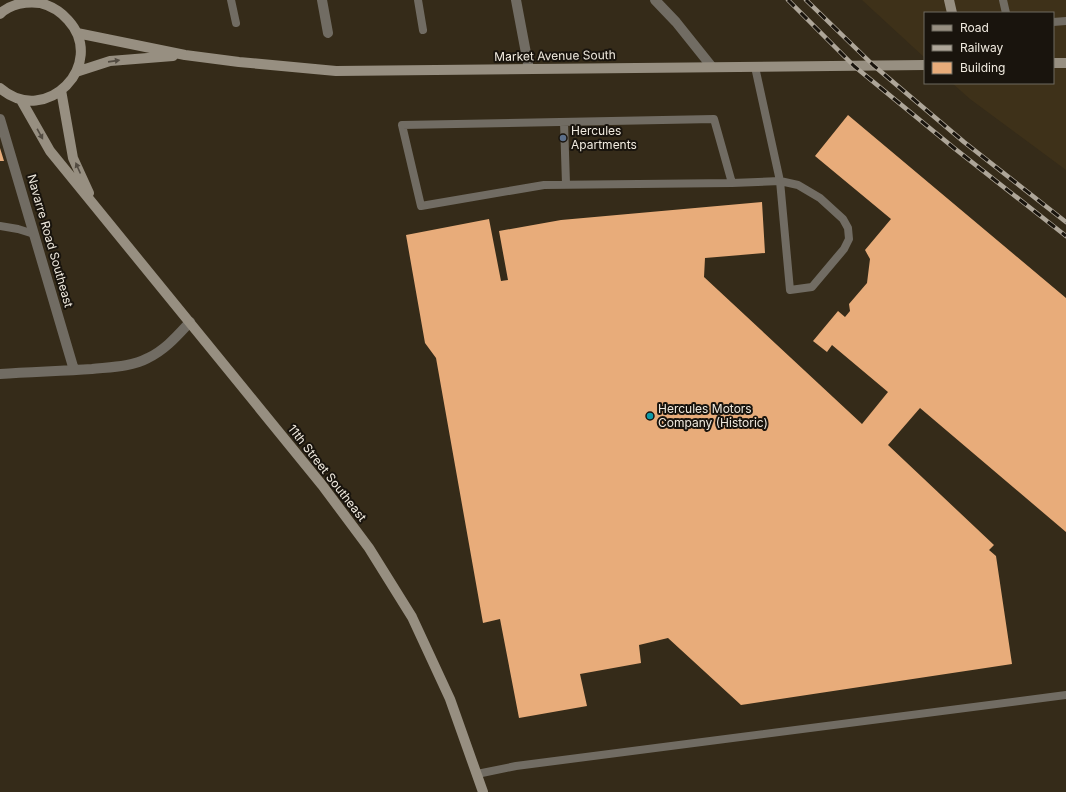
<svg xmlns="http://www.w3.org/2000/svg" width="1066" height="792" font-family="Inter,sans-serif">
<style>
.built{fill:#3e3119}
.building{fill:#e8ac7a}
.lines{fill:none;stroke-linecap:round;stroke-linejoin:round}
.lane{stroke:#716c63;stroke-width:8}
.street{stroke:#716c63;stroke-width:10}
.secondary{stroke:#978f81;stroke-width:10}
.rail-casing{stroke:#aea699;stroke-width:4.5}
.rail{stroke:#19140d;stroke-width:3;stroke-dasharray:9;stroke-linecap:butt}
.oneway{fill:#524b41}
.service-dot{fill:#5c6f8a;stroke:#19140d;stroke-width:1.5}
.culture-dot{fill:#0f9aa8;stroke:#19140d;stroke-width:1.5}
.labels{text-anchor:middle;stroke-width:4;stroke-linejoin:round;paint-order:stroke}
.street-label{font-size:12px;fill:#f0eadf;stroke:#19140d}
.poi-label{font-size:12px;fill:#f0eadf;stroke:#19140d;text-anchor:start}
</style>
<rect width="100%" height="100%" fill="#352b19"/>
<path class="built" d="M862,0H1066V170L970,99L952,83H1053V13H925V58Z"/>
<path class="building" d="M848,115L1066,298V532L920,408L888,445L994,545L989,550L996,556L1012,664L741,705L668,638L639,645L641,663L580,674L587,706L519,718L500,619L483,623L436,358L425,343L406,235L489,219L501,281L508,280L499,231L561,220L762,202L765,253L705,258L704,277L862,424L888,392L832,345L827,352L813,341L838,311L845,317L850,311L849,304L867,283L870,259L865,250L891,219L815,156Z
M0,148L4,161H0Z"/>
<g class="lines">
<path class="lane" d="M231,0L236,23
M418,0L423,30
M1003,0L1006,13
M1053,22L1066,21
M564,122L566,184
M780,181L798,185L820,198L843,219L848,228L849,239L844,249L812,287L790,290Z
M732,183L714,119L402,125L421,206L544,185L732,183L780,181L755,67
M0,226L18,229L34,234
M477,774L516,766L1066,695"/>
<path class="street" d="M322,0L328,33
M516,0L529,69
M655,0L676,22L712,67
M0,119L74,370
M0,374C31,372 61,371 92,369C111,367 131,367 148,358C165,350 177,336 190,322"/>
<path class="secondary" d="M949,0L952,13
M0,14C10,4 27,1 40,3C52,6 60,11 68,20C108,64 46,128 0,88
M77,33L185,55L239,62L336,71L925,65
M1053,63H1066
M76,72L110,61L173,56
M61,90L73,158L89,193
M21,100L50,151L322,485L369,548L412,617L450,699L483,792"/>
<g class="rail-casing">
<path id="rail" d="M788,0L854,66L954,148L1066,236
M806,0L873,65L964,142L1066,222"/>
</g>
<use href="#rail" class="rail"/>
</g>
<defs><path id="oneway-solid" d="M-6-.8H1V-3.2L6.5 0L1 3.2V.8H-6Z"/></defs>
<g class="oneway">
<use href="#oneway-solid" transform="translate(114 61) rotate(-8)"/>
<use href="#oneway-solid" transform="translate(40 134) rotate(61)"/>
<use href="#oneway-solid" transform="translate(78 168) rotate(-114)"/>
</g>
<circle class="service-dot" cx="563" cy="138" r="4"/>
<circle class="culture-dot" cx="650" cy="416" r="4"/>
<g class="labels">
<g class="street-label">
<text transform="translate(555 56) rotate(-1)" y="4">Market Avenue South</text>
<text transform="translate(50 241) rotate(74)" y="4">Navarre Road Southeast</text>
<text transform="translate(327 473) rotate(52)" y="4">11th Street Southeast</text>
</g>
<g class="poi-label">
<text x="571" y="135">Hercules<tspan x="571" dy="14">Apartments</tspan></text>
<text x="658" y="413">Hercules Motors<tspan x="658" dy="14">Company (Historic)</tspan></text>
</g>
</g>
<rect x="924" y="12" width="130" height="72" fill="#19140d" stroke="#6f6a61"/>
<rect x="932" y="25" width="20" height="6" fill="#978f81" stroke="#6f6a61"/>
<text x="960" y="32" font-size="12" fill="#f0eadf">Road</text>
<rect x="932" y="45" width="20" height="6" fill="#aea699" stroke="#6f6a61"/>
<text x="960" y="52" font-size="12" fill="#f0eadf">Railway</text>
<rect x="932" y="62" width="20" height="12" fill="#e8ac7a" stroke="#6f6a61"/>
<text x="960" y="72" font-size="12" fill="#f0eadf">Building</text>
</svg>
